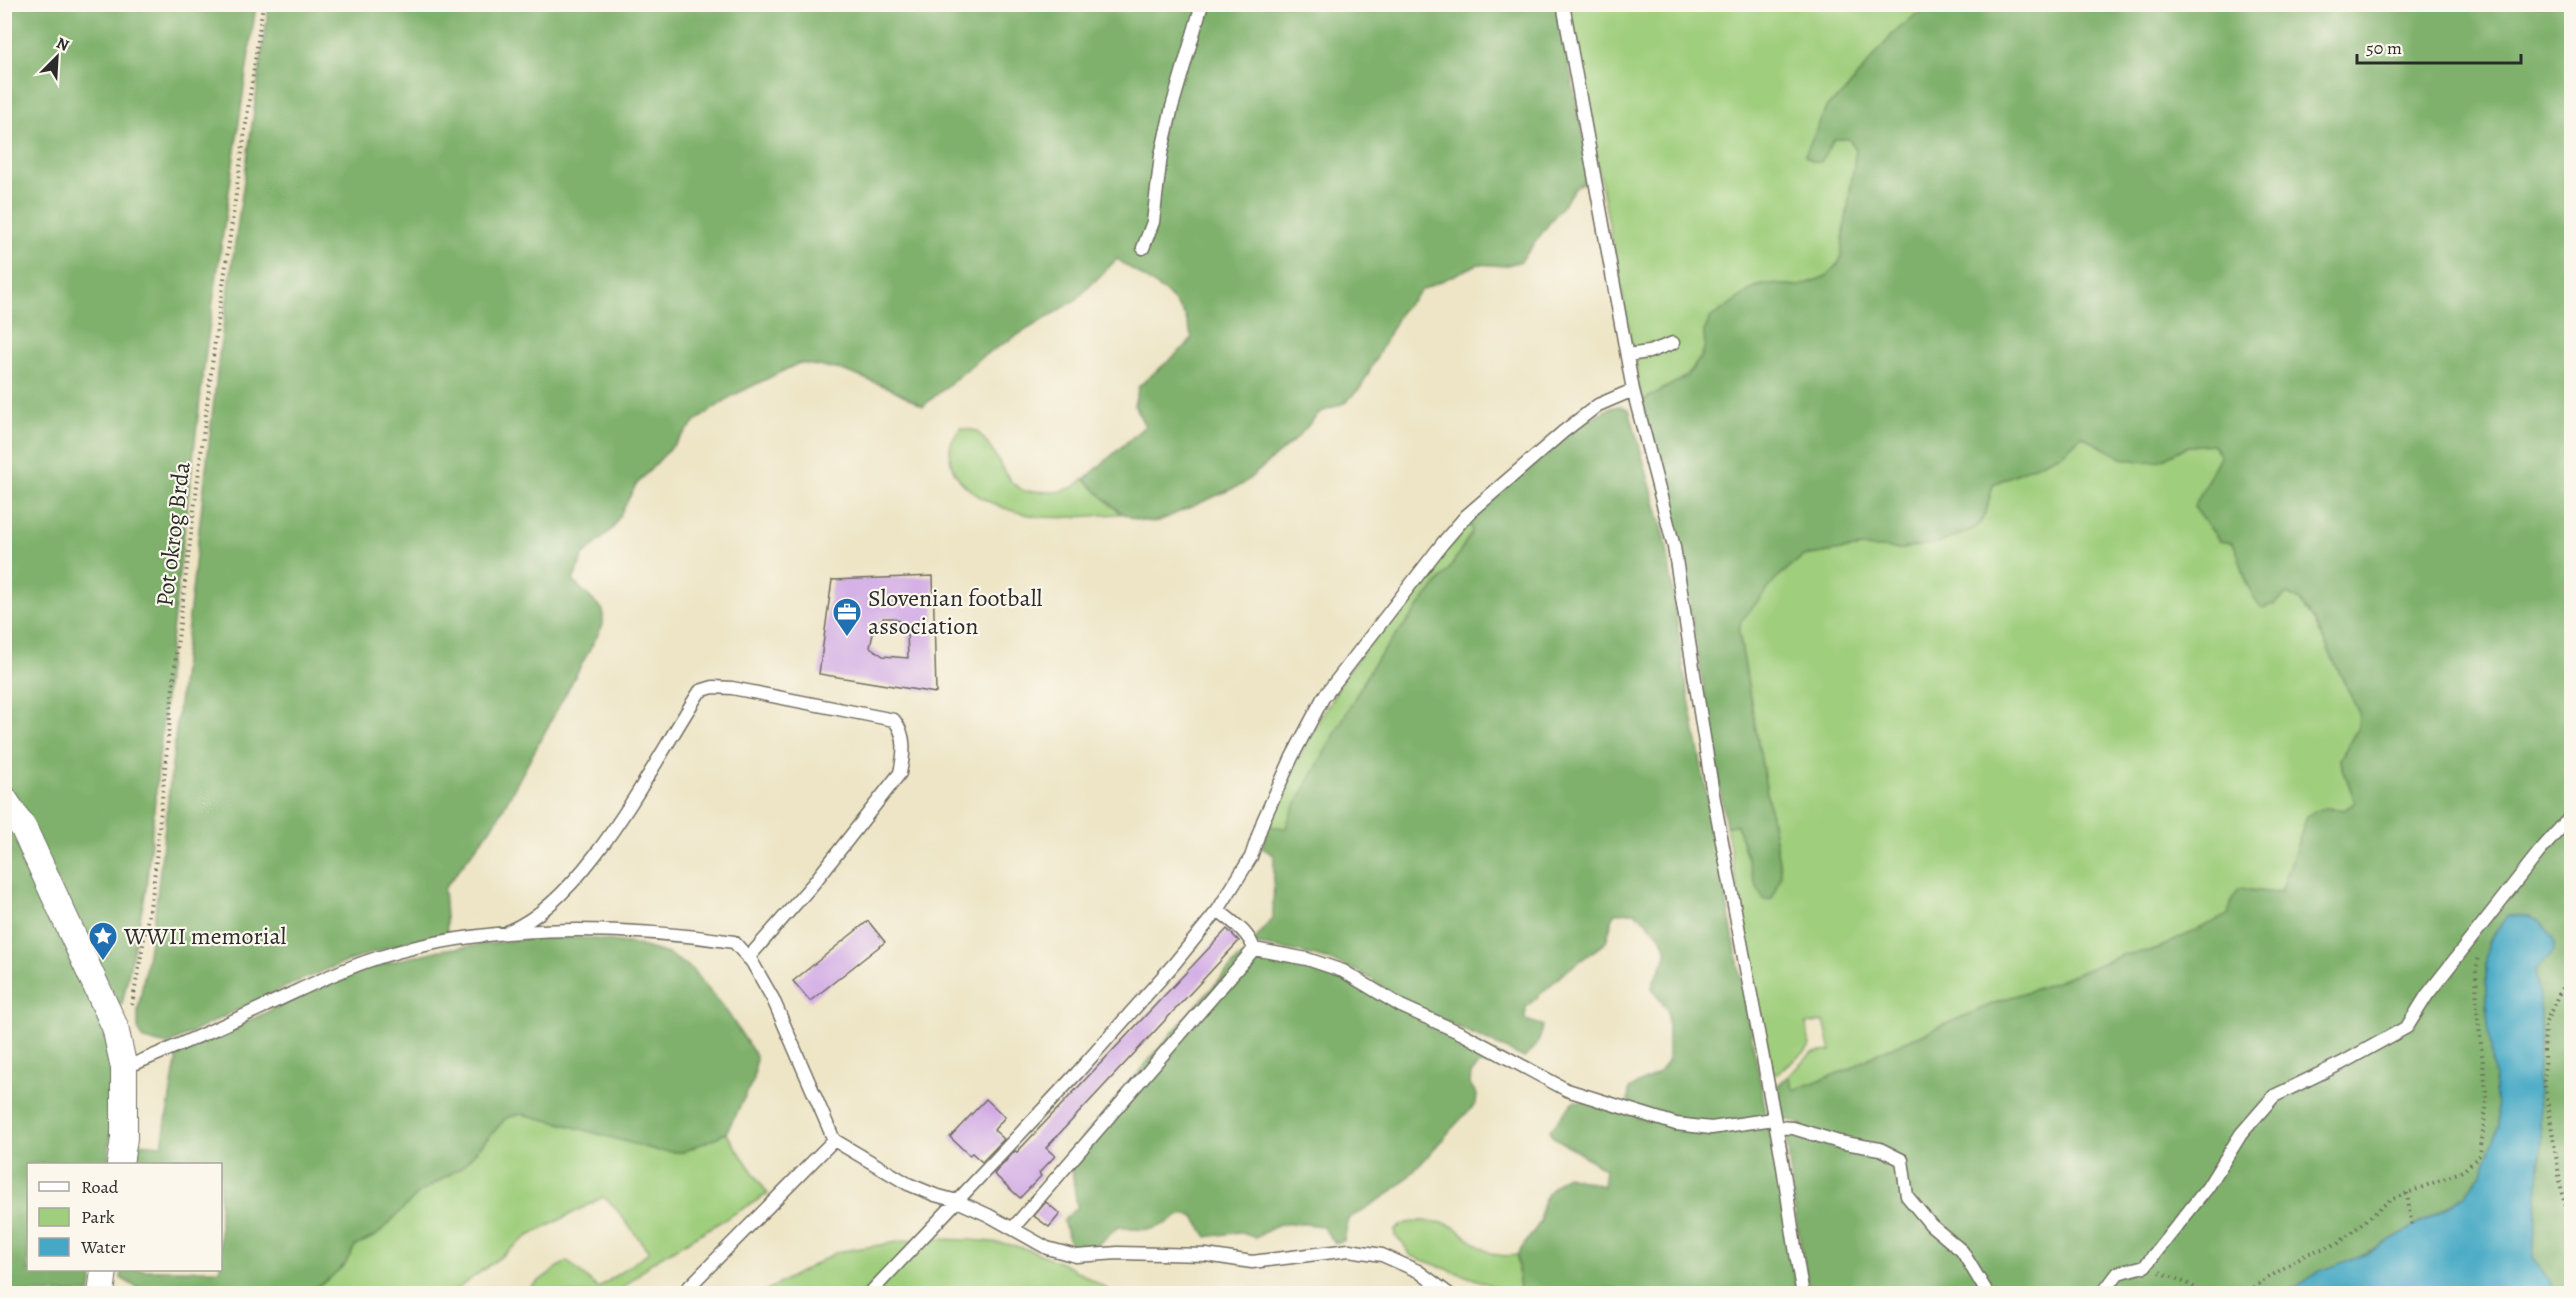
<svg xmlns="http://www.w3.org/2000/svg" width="2576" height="1298" font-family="Alegreya,serif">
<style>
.green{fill:#9fce7c;stroke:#657c54;stroke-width:1.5}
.forest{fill:#7fb16c;stroke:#556e4c;stroke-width:1.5}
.water{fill:#45a9c5;stroke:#386a78;stroke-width:1.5}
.building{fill:#d1aae5;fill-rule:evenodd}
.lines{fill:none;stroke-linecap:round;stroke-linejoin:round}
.lane-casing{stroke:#6f6c61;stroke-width:15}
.street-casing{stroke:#6f6c61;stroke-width:28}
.path{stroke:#6f6c61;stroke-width:4;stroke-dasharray:1.5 4.5;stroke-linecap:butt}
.lane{stroke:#fff;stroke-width:12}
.street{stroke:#fff;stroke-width:26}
.labels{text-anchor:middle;stroke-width:4.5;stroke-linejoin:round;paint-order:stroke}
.street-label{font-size:24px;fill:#2b2b2b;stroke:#fbf7ec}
.poi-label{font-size:24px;fill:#2b2b2b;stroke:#fbf7ec;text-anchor:start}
</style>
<rect width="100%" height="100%" fill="#fbf7ec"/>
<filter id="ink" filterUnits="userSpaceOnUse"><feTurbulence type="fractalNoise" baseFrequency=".0167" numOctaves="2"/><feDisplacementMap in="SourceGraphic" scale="12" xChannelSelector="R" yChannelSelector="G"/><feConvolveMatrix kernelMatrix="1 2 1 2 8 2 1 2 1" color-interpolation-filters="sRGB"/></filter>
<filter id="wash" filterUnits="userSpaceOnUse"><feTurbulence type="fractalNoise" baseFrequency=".008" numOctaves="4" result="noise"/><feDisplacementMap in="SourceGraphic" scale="24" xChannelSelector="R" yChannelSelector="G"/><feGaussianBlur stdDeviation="1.35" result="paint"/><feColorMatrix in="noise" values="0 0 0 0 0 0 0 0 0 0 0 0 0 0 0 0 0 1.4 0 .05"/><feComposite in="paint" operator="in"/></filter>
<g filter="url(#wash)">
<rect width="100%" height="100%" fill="#eee5c6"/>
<path class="green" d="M1568,5H1934L1914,16L1892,35L1844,93L1827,106L1805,155L1812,161L1834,139H1849L1856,150L1840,261L1827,276L1800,286L1768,284L1755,287L1711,318L1704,332L1705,345L1702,356L1687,376L1642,401Z
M960,428L977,431L988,444L1011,482L1024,491L1057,492L1074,487L1084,479L1121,514C1094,515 1068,519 1042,517C1006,513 941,490 951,444C952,439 958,433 960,428Z
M2082,436L2122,458L2161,460L2188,446L2213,444L2220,456L2194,507L2220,541L2233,543L2239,555L2247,586L2275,604L2287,594L2299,600L2314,620L2359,713L2358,728L2340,759L2355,802L2344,810L2326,807L2302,830L2282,890L2276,893L2251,890L2232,899L2229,915L2155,950L2122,955L2054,983L2002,1000L1878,1053L1852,1068L1794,1090L1788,1076L1812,1053L1831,1051L1824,1021L1806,1024L1810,1046L1805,1052L1776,1074H1772L1726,826L1737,825L1756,885L1781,874L1739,633L1740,621L1778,577L1803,556L1861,547L1901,549L1942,542L1985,516L1993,484L2063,453Z
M1470,521L1472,531L1450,568L1374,663L1286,829L1269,826L1296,762L1345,675L1412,589Z
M521,1114L560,1123L659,1151L683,1152L726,1133L768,1194L652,1262L618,1293H522L567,1261L598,1288L649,1252L613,1205L603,1197L527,1237L456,1290L459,1293L306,1294L330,1278L345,1264L355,1246L377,1235L419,1193L462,1167L506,1118Z
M1422,1221C1430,1222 1442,1221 1450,1225C1476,1239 1482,1260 1517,1255L1520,1291L1496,1287L1411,1256L1403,1243L1395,1236V1229L1406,1223Z
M916,1239C951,1240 988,1238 1023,1248C1054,1257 1086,1276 1114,1293L760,1294L837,1252Z"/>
<path class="forest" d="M5,5H256L206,350L170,649L146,890L122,1004L119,1006L32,830L5,786Z
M269,5H1557L1591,177L1576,187L1521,261L1504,266L1478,264L1422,290L1401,311L1361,387L1346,402L1319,413L1298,437L1243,484L1159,521C1126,526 1106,500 1085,479L1145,426L1134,405L1139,386L1187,345L1192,338L1185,315L1169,295L1117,259L1076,300L983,356L923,406L892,389L842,370L799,363L732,396L696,421L636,485L613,528L583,556L573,581L603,610V625L497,820L444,889L447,933C348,952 256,1000 167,1045L143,1039L138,1028V1010L155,913L219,356Z
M1934,5H2571V1293H2552L2551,1283L2533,1258L2541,1137L2537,1081L2541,1013L2535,970L2542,963L2531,916H2507L2488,943L2486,958V1004L2499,1126L2482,1172L2465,1195L2408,1231L2287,1293H1809L1794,1206L1786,1132L1802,1125L1782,1117L1777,1100V1086L1788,1076L1794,1090L1852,1068L1878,1053L2002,1000L2054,983L2123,955L2155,950L2228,915L2232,899L2239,889L2277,893L2282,890L2307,816C2320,806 2329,807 2344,810L2355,802L2340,759L2358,728L2359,713L2314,620L2299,600L2287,594L2275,604L2262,608C2244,589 2244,565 2233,543L2220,541L2194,507L2220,456L2213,444L2188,446L2161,460L2145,462L2122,458L2082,436L2063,453L1993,484L1985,516L1976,528L1942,542L1901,549L1861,547L1803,556L1778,577L1741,621L1739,633L1781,874L1772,899L1764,900L1756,885L1737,825L1726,826L1683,563L1642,401L1687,376L1702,356L1705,345L1704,332L1710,318L1755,287L1768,284L1800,286L1827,276L1840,261L1856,150L1849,139H1834L1821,162L1812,161L1805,155L1827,106L1844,93L1892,35L1914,16Z
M1619,406L1629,409L1666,541L1684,672L1766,1113L1763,1118L1716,1124L1676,1122L1628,1105L1629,1089L1657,1074L1668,1061V1011L1652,988C1654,976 1665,965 1666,953C1668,937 1645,922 1635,912L1614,913L1606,942L1565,972L1526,1007L1525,1020L1542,1025C1541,1041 1536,1048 1524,1058C1485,1038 1445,1023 1406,1003C1392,996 1381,985 1368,977C1334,958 1296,950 1257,945L1253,942L1273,918L1274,855L1262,848L1269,826L1286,828L1291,813L1374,663L1450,568L1472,532L1470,521C1505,490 1576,415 1619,406Z
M4,815L109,1039L113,1095L108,1164H28V1270H94L90,1293H12L5,1289Z
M534,938H588L634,944L668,954L691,968L727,1012L756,1056L754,1079L726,1133L683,1152L659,1151L560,1123L521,1114L506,1118L462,1167L419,1193L377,1235L355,1246L345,1264L330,1278L306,1293H146L121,1278L122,1270H220V1164H135L138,1143L162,1145L177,1055L290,1001L371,967L440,950Z
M1239,958L1327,969L1511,1061L1501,1066L1480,1064L1471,1074L1470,1084L1477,1095L1476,1104C1447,1130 1426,1163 1395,1189C1381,1200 1364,1209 1348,1219L1344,1241L1335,1243L1322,1226C1292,1222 1281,1220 1256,1238L1239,1232L1207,1237L1193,1216L1182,1214C1157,1231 1147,1232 1118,1227C1104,1240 1091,1255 1071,1245L1063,1221L1077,1207L1071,1162L1073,1150L1184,1019Z
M1574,1101L1598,1104L1646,1120L1769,1126C1780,1182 1786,1238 1798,1293L1632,1294L1611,1288L1537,1293L1520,1291L1517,1255L1541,1221C1538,1204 1552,1184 1567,1176L1603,1186L1605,1169L1552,1136L1550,1130Z"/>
<path class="water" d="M2507,916C2514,916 2525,914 2532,917C2545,923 2556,937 2555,951L2535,970L2541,1013L2537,1081L2541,1137L2533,1258L2551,1283L2552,1293H2287L2320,1271L2368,1253L2448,1207L2465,1195L2482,1172L2499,1126L2486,1004V958L2488,943Z"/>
<g id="blocks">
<path class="building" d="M933,576L936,693L819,674L832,580ZM883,618H893L904,623L907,632L908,658L883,656L870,647L875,625Z
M868,921L885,942L810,1001L793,981Z
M1227,929L1239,941L1046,1148L1055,1156L1039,1173L1041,1176L1020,1198L994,1174L1015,1151L1017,1152Z
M986,1099L1005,1117L994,1130L1004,1139L982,1162L972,1153L969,1155L950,1137Z
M1046,1202L1060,1214L1049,1227L1034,1216Z"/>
</g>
</g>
<g filter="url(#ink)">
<use href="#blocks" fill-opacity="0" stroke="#6f6c61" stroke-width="1.5"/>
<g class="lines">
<g class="lane-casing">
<path id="lane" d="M1563,4L1633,390L1674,547L1713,794L1776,1127L1793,1128L1839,1142L1880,1149L1902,1160L1907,1196L1931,1225L1962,1251L1988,1294
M1143,248L1153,222L1161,155L1172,107L1202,4
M1627,355L1649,352L1673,343
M1218,910C1232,922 1248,931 1254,949
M509,931C588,898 653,762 700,691L713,687L732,688L894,720C907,736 904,754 900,773L813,884L748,958
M124,1068C171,1049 218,1028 265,1006C298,991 331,974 365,962C477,922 618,925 734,942L752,962L773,999L834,1140L908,1184L935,1195L957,1201L1077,1073L1174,964L1218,910L1251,857L1263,821L1292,757L1323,698L1442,544L1466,516L1563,432L1598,405L1633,390
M1776,1127C1787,1182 1792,1238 1803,1294
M1013,1228L1254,949L1307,959L1343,971L1401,1006L1463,1034L1567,1090L1676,1124L1711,1128L1774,1119
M682,1294L834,1140
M869,1294L957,1201L988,1215L1047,1248L1076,1256L1118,1253L1206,1255L1252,1262L1349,1250L1382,1255L1418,1271L1449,1294
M2102,1294L2118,1273L2145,1266L2208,1187L2241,1134L2274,1096L2342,1063L2407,1027L2427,995L2539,852L2572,815"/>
</g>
<g class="street-casing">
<path id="street" d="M4,799L24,829L115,1027L124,1068V1138L120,1164
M101,1294L104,1270"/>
</g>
<path class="path" d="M2572,966L2545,1024L2544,1054L2545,1086L2562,1194L2572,1225
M132,1005L153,890L177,647L214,349L263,4
M2407,1193L2412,1228
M2160,1272L2191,1285L2203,1294
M2243,1294L2304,1255L2339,1243L2390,1200L2463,1171L2480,1155L2487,1100L2477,1008L2476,970L2479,956"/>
<use href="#lane" class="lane"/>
<use href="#street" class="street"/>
</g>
</g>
<defs>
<g id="office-pin" transform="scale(1.5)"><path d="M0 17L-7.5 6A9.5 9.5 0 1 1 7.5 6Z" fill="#1f6fb2" stroke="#fbf7ec"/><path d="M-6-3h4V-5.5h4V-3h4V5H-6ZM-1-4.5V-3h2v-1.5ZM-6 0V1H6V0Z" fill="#fff"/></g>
<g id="sight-pin" transform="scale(1.5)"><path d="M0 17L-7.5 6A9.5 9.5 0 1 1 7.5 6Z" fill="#1f6fb2" stroke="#fbf7ec"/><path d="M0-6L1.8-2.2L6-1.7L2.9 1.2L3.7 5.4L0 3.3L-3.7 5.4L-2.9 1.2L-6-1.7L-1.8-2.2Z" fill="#fff"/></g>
</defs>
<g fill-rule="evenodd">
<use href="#office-pin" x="847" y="612"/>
<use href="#sight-pin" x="103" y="936"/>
</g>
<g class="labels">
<g class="street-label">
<text transform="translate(173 534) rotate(-83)" y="8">Pot okrog Brda</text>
</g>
<g class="poi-label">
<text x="868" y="606">Slovenian football<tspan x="868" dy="28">association</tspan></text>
<text x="124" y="944">WWII memorial</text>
</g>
</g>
<rect width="2576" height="1298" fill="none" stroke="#fbf7ec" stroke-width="24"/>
<rect x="27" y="1163" width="195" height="108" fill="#fbf7ec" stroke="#a8a59f" stroke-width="1.5"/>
<rect x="39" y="1182" width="30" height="9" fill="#ffffff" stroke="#a8a59f" stroke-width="1.5"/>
<text x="81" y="1193" font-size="18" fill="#2b2b2b">Road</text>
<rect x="39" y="1208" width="30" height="18" fill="#9fce7c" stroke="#a8a59f" stroke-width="1.5"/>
<text x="81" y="1223" font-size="18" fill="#2b2b2b">Park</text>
<rect x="39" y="1238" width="30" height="18" fill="#45a9c5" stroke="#a8a59f" stroke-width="1.5"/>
<text x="81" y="1253" font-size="18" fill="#2b2b2b">Water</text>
<g transform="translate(57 57) rotate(24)" stroke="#fbf7ec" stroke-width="4.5" paint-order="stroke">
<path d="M0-4.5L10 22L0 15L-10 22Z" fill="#2b2b2b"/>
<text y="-9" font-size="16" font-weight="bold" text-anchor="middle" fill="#2b2b2b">N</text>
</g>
<path d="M2357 54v9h164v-9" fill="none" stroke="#2b2b2b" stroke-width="3"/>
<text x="2366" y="54" font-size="18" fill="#2b2b2b" stroke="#fbf7ec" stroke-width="4.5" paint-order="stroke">50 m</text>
</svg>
